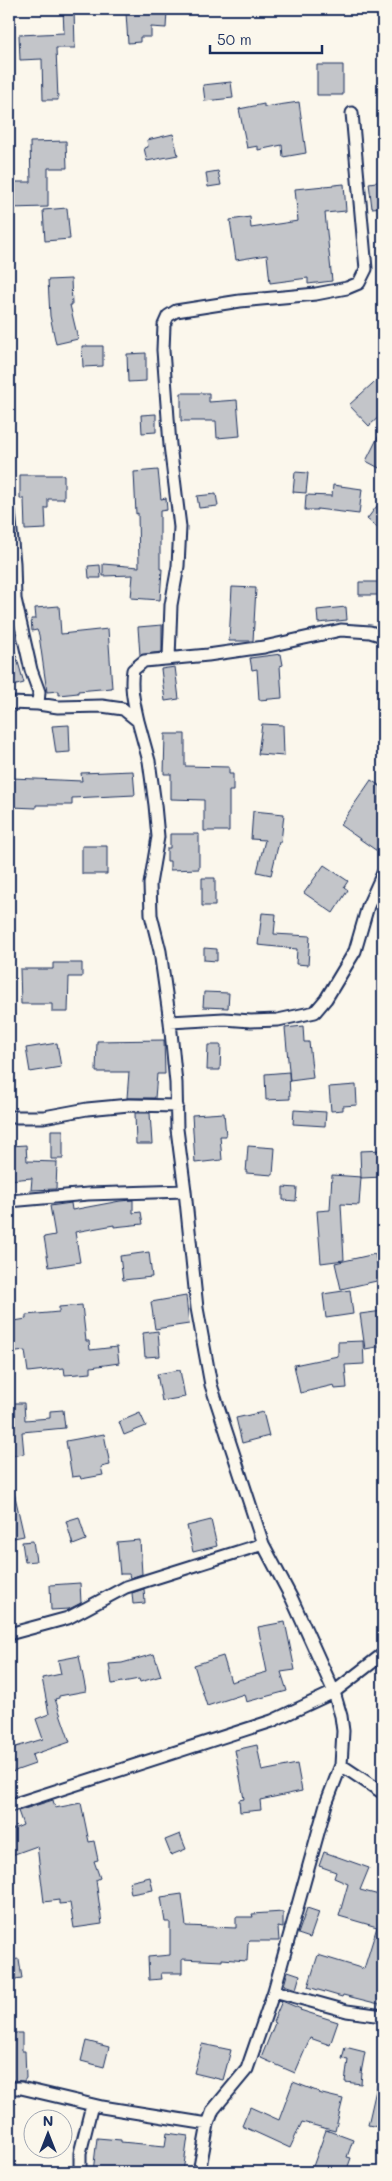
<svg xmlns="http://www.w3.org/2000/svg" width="392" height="2181" font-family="Mali,sans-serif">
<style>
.building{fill:#c3c5c9;stroke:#1b2f5e}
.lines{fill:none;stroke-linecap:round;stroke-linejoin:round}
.minor-casing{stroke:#1b2f5e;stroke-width:15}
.minor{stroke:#fbf7ec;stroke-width:11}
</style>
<rect width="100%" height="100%" fill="#fbf7ec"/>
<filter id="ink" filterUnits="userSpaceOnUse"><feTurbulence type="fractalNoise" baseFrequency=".02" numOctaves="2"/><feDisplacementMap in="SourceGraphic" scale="10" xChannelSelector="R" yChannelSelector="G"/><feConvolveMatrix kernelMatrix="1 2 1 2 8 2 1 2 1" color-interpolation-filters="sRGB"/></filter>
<g filter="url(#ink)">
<path class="building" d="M63,9H74L75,48H56L58,100H43L42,59L20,60L19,35L64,33Z
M167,11L166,28L151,27V37H140V42L128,43L126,13Z
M317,65H343V95H317Z
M231,82L233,98L205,101L203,85Z
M299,102L306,153L283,157L282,145L258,150V146L247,148L239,109L264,104V107Z
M173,134L178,155L147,161L144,148L148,147L147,140Z
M66,141L67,168H48V207L9,208V182H31L30,142Z
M218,171L221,185L208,187L206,173Z
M383,181V207L372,208L369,183Z
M344,184L346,211L325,213L332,281L308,284V278L270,283L267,255L236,260L230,220L250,217L251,228L298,221L295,189Z
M67,208L70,239L45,241L43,210Z
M71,279L72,305H70L78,339L56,344L50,316L48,280Z
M82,346H103V366L83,367Z
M146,353V381L128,382L127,354Z
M383,374V413L369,426L349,405Z
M181,393H209V402L237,400L240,436L217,438L216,421H181Z
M156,414V432L142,433L141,415Z
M383,427V470L366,461Z
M158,470L161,499L166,498L167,510L160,511V569H162L160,600L131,598L133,575L103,576V564L139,567L138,513L136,514L134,472Z
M295,472L308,473L306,493L293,492Z
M20,475H64V499H48V508H45L46,529L25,530L24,499H20Z
M333,485L362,489L359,514L317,509V510H305L306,495L332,496Z
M216,494L218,506L199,508L197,496Z
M383,498V532L367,519Z
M100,565L101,578H89L88,566Z
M359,582H383V595H359Z
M232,587L256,588L253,641H229Z
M59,606L61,634L108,629L112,688L78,691V693L59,695V691L47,692L39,635L37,630L32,631L31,619H36L35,608Z
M346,607L347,620L318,623L317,610Z
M162,625V652L140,655L138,627Z
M9,641H12L24,683L9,687Z
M281,654L283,665L280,666L282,698L259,700L257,669L252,670L250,658Z
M175,667L179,699L165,701L161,669Z
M262,724L283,725L284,756L258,754Z
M69,725L70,752L56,753L52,726Z
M165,734H185V766L229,767V774H233V791H229V831H204V800L171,799V774H164Z
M133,771L135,795L72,798V805H36V808L11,807L12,778L82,781L81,773Z
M371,780L383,788V842L377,851L340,825Z
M253,811L284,814L281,842H279L271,875L257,872L265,840L251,839Z
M170,834H199V869L170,870V861H167V848H170Z
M82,846H107V874H82Z
M324,865L348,881L344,887L348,890L333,913L304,893Z
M202,878H215V906H202Z
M262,913L276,914L274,934L310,936L308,965L296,964L297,949L258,945Z
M204,948L217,949V961L204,960Z
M53,963H82V977H69L68,1012H52V1004H21L20,969H53Z
M204,992L229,993L228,1008L203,1007Z
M303,1026L304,1042H309L313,1078L290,1081L285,1028Z
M164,1040L165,1074H157L155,1098H127L129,1072H96L97,1041Z
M57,1043L61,1067L30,1072L26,1048Z
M208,1045H221L220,1070H207Z
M289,1072L290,1099L266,1100L265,1074Z
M356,1085L357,1105L343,1106V1110L331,1111L329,1087Z
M294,1110L326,1112L325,1126L293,1124Z
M135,1113H150L152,1144H136Z
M224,1113L226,1136H220L222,1160L195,1163L192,1115Z
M51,1130H63V1159H51Z
M26,1145L27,1161L57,1162L56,1189L31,1190L32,1178L9,1180V1146Z
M248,1146L275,1148L273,1175L246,1173Z
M383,1150V1177L361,1178L360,1151Z
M332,1175L361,1177L359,1205L341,1204L344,1260L321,1263L317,1211L330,1210Z
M283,1187L297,1188L296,1201L283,1200Z
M133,1200V1213L141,1212L143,1224L114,1227V1225L75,1232L80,1262L49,1267L44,1237L55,1235L50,1206L71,1203L72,1210L120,1201Z
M149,1252L152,1277L123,1280L120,1256Z
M375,1254L381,1280L341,1289L335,1263Z
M350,1290L353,1314L326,1318L323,1294Z
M186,1296L189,1324L155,1329L151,1302Z
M82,1305L86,1341H89L90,1350L117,1347L119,1363L91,1367V1373L65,1375L64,1368L28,1372L25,1351L9,1353V1322L26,1319V1315L59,1312V1307Z
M383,1311V1346L365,1349L360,1314Z
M158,1331L160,1356L145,1357L143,1333Z
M363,1341L364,1364L345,1365L347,1388L335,1389L334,1385L300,1393L294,1365L338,1356V1342Z
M180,1370L185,1397L162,1401L157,1374Z
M9,1403H24L25,1420L50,1418V1411L63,1410L65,1428L22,1432L24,1454L9,1456Z
M263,1412L269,1436L242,1443L236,1418Z
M140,1413L146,1426L124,1435L119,1422Z
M104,1434L110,1465L101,1467L103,1475L81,1479L80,1476L72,1477L66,1441Z
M14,1492L24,1536L9,1539V1493Z
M79,1517L86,1540L73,1545L66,1521Z
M211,1520L217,1546L193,1552L187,1526Z
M140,1540L142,1574L130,1578L129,1574H120L117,1542Z
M33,1541L36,1561L25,1562L22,1542Z
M80,1583L81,1603L69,1609L51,1610L50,1585Z
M144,1589L145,1603L133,1604L132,1593Z
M285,1622L295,1670L281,1672L287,1691L246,1702L244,1694L207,1706L194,1665L223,1656L231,1682L267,1672L258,1627Z
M154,1654L161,1676L140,1682L139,1679L112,1684L109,1664L122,1663Z
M79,1656L86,1691L59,1696V1698L55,1699L70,1742L32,1755L35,1764L12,1772L9,1763V1749L43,1739L36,1719L49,1714L42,1678L61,1674L58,1660Z
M257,1745L262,1771L297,1764L302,1791L260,1800L261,1810L240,1812L239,1800L244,1799L235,1750Z
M53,1800L55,1808L81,1803L89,1842L94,1841L98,1860L94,1861L100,1878L96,1880L102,1924L74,1928L70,1903L59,1904V1900L44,1902L37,1846L9,1856V1831L23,1825L18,1811Z
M180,1834L186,1849L171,1855L165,1840Z
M324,1852L369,1868L360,1890L383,1896V2005L343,1995L342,1997L308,1987L318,1955L364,1969L377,1927L339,1916L348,1884L334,1878L336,1872L319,1866Z
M150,1877L153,1890L131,1894L129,1882Z
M182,1894L186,1926L236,1928V1917H253L252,1914L283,1912V1928L278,1927L279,1941H250L248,1943L247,1961L222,1959V1961L182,1959V1973H161L162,1979L149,1980L148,1957L170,1955V1922H165L161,1897Z
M307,1908L319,1912L310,1938L298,1934Z
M19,1959L22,1978L9,1980V1960Z
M288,1971L300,1975L296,1989L284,1985Z
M282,2001L301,2009L300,2010L338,2022L330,2045L310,2038L295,2073L261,2058L275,2023L273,2022Z
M9,2033H22V2051H25L26,2078L24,2081L10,2080L9,2078Z
M86,2041L109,2047L104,2067L81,2061Z
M202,2044L231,2050L223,2080L194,2073Z
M345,2047L365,2052L361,2073H362L361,2084L345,2082L348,2060L342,2059Z
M378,2081H383V2128L368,2125Z
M293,2082L319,2092L318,2093L343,2099L335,2131L302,2122L290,2148L242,2126L250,2107L279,2120Z
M326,2130L353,2140L347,2157L351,2158L346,2172H311Z
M167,2133L188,2136L183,2172H93L97,2138L121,2140V2142L165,2146Z"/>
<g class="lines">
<g class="minor-casing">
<path id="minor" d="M9,511L14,563L15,599L31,670L39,692L38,704L58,707L102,706L123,709L138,721L149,761L155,805L158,837L150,884L151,915L160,951L170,1022L176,1083L177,1129L185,1191L197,1308L211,1385L263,1544L292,1599L334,1692L341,1716L343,1731L341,1765L326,1804L274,1991L247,2069L213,2110L208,2124L199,2172
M169,658L171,605L178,566L180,527L170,445L163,350L164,325L168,316L176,311L240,301L316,294L347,288L359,283L366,269L352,113
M9,703L38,704
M138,721C134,703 130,688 133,670L144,661L208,655L264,647L341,630L370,632L383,636
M170,1022L224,1019L251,1021L278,1020L315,1012L326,999L355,951L368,906L383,873
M9,1117H44L87,1109L129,1105L177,1106
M9,1201L88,1194L185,1191
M9,1634L68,1618L126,1587L263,1544
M341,1765L383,1793
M9,1806L272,1721L334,1692L383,1654
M274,1991L347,2011L383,2016
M9,2088H21L102,2107L208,2124
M80,2172V2153L92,2105"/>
</g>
<use href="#minor" class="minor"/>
</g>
</g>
<rect width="392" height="2181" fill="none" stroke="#fbf7ec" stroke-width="30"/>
<rect x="15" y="15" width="362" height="2151" fill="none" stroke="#1b2f5e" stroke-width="2" filter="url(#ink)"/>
<g transform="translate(48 2134)"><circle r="24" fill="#fbf7ec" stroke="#a1a7b3"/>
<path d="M0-4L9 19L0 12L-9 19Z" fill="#1b2f5e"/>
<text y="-8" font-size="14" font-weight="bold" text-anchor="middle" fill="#1b2f5e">N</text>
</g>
<path d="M210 45v8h112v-8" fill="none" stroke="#1b2f5e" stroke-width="2.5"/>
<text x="217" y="45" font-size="15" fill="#1b2f5e" stroke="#fbf7ec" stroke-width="4" paint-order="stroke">50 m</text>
</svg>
